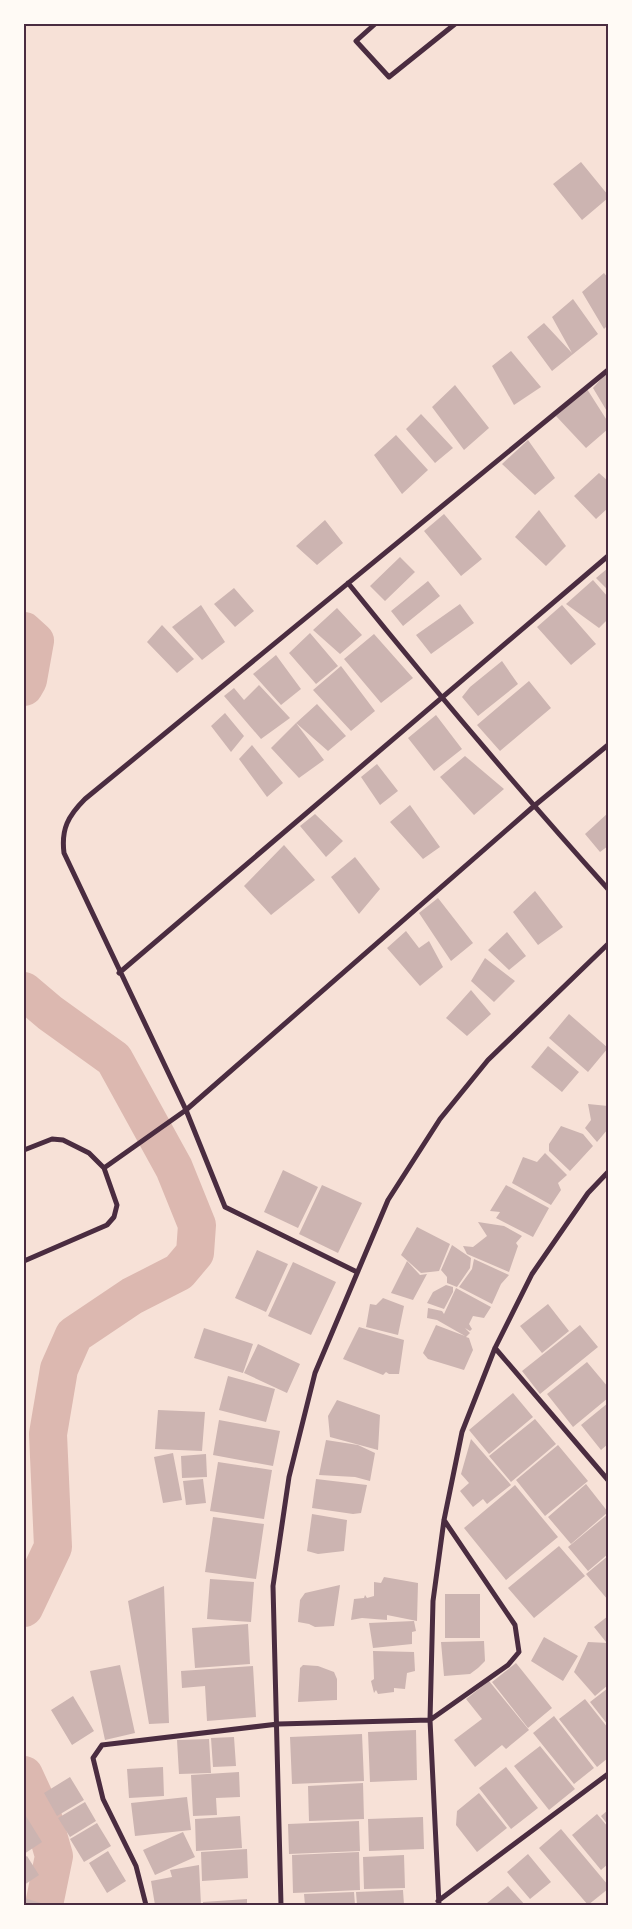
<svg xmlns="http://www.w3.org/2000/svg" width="632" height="1929" font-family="'Sofia Sans Condensed',sans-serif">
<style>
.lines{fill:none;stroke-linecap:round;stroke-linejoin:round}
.river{stroke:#dcb8b0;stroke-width:38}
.building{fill:#ccb4b1}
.minor{stroke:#4a2c40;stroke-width:5}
.neatline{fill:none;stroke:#4a2c40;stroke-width:2}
</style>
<rect width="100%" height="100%" fill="#f7e1d7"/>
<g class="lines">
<path class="river" d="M24,631L35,641L28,680L24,687
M24,991L50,1013L114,1059L174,1168L197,1225L195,1253L179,1272L132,1296L74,1335L59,1369L48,1434L53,1547L24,1608
M24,1775L42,1814L54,1856L44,1905"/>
</g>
<path class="building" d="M581,162L608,195V198L582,220L553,184Z
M604,273L608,278V325L604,329L582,292Z
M573,299L598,334L552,371L527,337L544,323L572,353L552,317Z
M511,351L541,387L514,405L492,366Z
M608,371V413L593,388Z
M455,385L489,428L464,450L432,407Z
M587,389L608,422V429L586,448L556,416Z
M421,414L453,448L435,463L406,429Z
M396,435L428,470L402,494L374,455Z
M528,440L555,478L535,495L502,464Z
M599,473L608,481V508L596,519L574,496Z
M539,510L566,546L546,566L515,537Z
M444,514L482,559L461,576L424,531Z
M325,520L343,543L317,565L296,546Z
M400,557L415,572L385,601L370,586Z
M608,568V590L596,578Z
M593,580L608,597V619L599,628L566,604Z
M428,581L440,596L403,626L391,611Z
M234,588L254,611L235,627L214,604Z
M460,604L474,623L431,654L416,635Z
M201,605L225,642L202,660L172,627Z
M562,605L596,644L571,665L537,627Z
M337,608L362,635L340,654L313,630Z
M162,625L194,659L177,673L147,642Z
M310,633L338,666L316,684L289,653Z
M374,634L413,678L381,703L344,659Z
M276,655L301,689L281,705L253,674Z
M502,661L518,684L478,716L462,697L470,687Z
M341,666L375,711L351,731L313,690Z
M529,681L551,708L500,751L477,725Z
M259,685L290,718L261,739L224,696L234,688L244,700Z
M317,704L346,736L328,751L296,723Z
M225,713L244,736L231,752L211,726Z
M436,715L462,749L434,771L408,738Z
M296,723L324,760L299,778L271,748Z
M252,745L283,783L267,797L239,759Z
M465,756L504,789L474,815L440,777Z
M377,764L398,791L380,805L361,777Z
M410,805L440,847L423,859L390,822Z
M608,813V846L600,852L585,834Z
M315,814L343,841L326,857L300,826Z
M284,845L315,880L271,915L244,886Z
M355,857L380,889L359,914L331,877Z
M535,891L563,927L538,945L513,912Z
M438,898L473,943L451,961L419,913Z
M406,931L419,948L429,941L443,967L420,986L387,948Z
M507,932L526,956L509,970L488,950Z
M485,958L515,981L494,1002L471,981Z
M471,990L491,1014L467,1036L446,1018Z
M569,1014L608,1048L588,1072L549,1038Z
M548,1046L579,1072L562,1092L531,1067Z
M588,1104L608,1106V1129L597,1142L585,1128L591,1120Z
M561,1126L583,1134L593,1146L570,1171L549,1151V1144Z
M545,1153L567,1175L558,1183L561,1190L551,1205L512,1183L523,1157L537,1162Z
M283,1170L318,1187L298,1228L264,1212Z
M322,1185L362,1203L338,1253L299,1234Z
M506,1185L549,1208L533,1237L496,1218L500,1212L490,1211Z
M478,1222L504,1226L522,1236L516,1243L518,1246L509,1272L467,1254L463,1246L473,1247L487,1236Z
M417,1227L450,1244L439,1271L421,1273L401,1255Z
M452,1245L471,1258L470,1268L457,1287L447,1283V1277L441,1270Z
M257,1250L288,1264L266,1312L235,1298Z
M474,1259L509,1275L501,1284L492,1304L459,1287L472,1269Z
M407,1261L420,1275L427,1274L413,1300L391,1293Z
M293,1262L336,1282L311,1335L268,1316Z
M446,1285L453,1287V1292L444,1309L427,1303L433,1292Z
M456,1288L491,1307L484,1318L473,1316L469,1324L472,1329L470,1331L465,1328L470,1333L466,1337L469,1338L473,1350L464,1370L428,1359L423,1353L436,1325L465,1336L437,1320L427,1318L428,1308L442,1311L444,1314Z
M383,1298L404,1306L398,1335L366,1327L370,1304L376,1305Z
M548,1304L569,1331L542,1353L520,1326Z
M580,1325L598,1347L540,1394L522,1371Z
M359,1327L404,1340L399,1374H389L386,1372L383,1375L343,1359Z
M204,1328L253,1344L243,1373L194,1358Z
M258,1344L300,1364L287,1393L244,1373Z
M587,1362L608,1387V1398L573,1427L547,1394Z
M228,1376L275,1389L266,1422L219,1410Z
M513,1393L533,1417L489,1454L469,1430Z
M337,1400L380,1415L378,1450L330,1437L328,1416Z
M608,1403V1444L601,1450L581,1425Z
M158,1410L205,1412L202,1451L155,1449Z
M535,1419L556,1444L511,1482L489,1456Z
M219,1420L280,1431L273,1466L213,1455Z
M471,1439L511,1485L487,1504L483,1499L473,1507L460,1491L469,1483L461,1474Z
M326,1440L358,1445L375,1453L370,1481L355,1477L319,1475Z
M558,1445L588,1481L545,1516L516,1480Z
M173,1453L182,1500L163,1503L154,1457Z
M206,1454L207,1477L182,1478L181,1456Z
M218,1462L272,1470L264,1519L210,1511Z
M203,1479L206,1503L186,1505L183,1481Z
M316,1479L367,1485L361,1513L353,1514L312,1508Z
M586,1484L608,1512L571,1544L548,1517Z
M515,1485L558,1537L506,1580L464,1528Z
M312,1514L347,1520L344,1551L318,1554L307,1551Z
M608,1514V1554L588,1571L568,1547Z
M213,1517L264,1524L256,1579L205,1572Z
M559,1546L585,1576L534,1618L508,1588Z
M608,1556V1600L586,1574Z
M384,1577L418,1583L417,1621L387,1615V1620L362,1618L351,1620L354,1599L364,1598L365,1595L367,1598L374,1596V1582L381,1583Z
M210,1579L254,1582L251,1622L207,1619Z
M340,1585L334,1626L315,1627L309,1624L298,1622L300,1600L305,1593Z
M164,1586L169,1723L149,1724L128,1601Z
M445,1594H480V1638H445Z
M608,1616V1640L606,1642L594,1627Z
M414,1621L416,1631L412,1632V1644L373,1648L369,1623Z
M248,1624L250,1664L195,1668L192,1628Z
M544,1637L578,1656L563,1681L531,1661Z
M484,1641L485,1661L478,1668L470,1674L444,1676L441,1642Z
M588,1642L608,1643V1685L595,1696L574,1672Z
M373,1651L414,1652L415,1671L407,1673L405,1689L394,1688V1692L378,1694L376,1690L374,1693L371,1681L374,1679Z
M516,1663L552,1708L528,1728L492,1682Z
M120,1665L135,1733L105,1740L90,1671Z
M303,1665L318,1666L334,1672L337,1679V1700L298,1702L300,1668Z
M253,1666L256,1717L207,1721L205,1686L182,1688L181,1671Z
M489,1681L529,1730L506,1749L502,1745L475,1767L454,1740L482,1719L466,1699Z
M608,1688V1725L590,1702Z
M73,1696L94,1731L72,1745L51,1710Z
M585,1699L608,1728V1758L597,1767L559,1719Z
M554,1716L594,1768L574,1784L533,1733Z
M416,1730L417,1780L370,1782L368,1732Z
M362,1734L364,1781L292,1784L290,1737Z
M234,1737L236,1766L213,1767L211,1738Z
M209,1739L211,1773L179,1774L177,1740Z
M540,1746L575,1789L549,1810L514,1766Z
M163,1767L164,1796L129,1798L127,1769Z
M506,1767L538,1808L511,1829L479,1788Z
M239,1772L240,1797L216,1798L217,1815L193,1816L191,1775Z
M70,1777L84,1800L57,1816L44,1793Z
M363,1783L364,1819L309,1821L308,1786Z
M479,1793L507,1828L477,1852L456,1825L457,1811Z
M187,1797L191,1830L135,1836L131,1803Z
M85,1802L96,1821L70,1837L58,1818Z
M608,1810V1825L601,1816Z
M24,1813L42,1842L24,1854Z
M597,1814L608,1827V1864L601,1870L572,1835Z
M240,1816L242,1848L196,1851L195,1819Z
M423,1817L424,1849L369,1851L368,1819Z
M359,1821L360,1851L289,1854L288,1824Z
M97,1823L111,1846L84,1862L70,1839Z
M561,1829L608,1885V1889L588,1905L539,1848Z
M183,1832L195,1857L155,1875L143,1850Z
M247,1849L248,1878L202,1881L201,1852Z
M108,1851L126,1881L107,1893L89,1863Z
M359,1852L360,1890L293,1893L292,1855Z
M528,1854L551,1882L530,1899L507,1872Z
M404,1855L405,1888L364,1889L363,1857Z
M27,1856L39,1875L24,1885V1858Z
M199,1865L201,1905H155L151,1881L172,1877L170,1870Z
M508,1886L525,1905H488L487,1903Z
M403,1890L404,1905H357L356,1892Z
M354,1892L355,1905H305L304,1894Z
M24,1898L41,1903V1905H24Z
M247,1899V1905H203V1902Z"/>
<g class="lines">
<path class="minor" d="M375,24L356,41L389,77L455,24
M348,583C432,687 518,789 608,889
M119,973L608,556
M24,1150L52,1139L63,1140L89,1153L104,1168L117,1205L114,1217L107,1225L24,1261
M104,1168L186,1110L534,806L608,745
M357,1272L225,1207L186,1110L64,853C61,829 68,816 85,799L608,370
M495,1348L608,1480
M438,1901L608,1774
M146,1905L136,1866L103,1799L93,1758L102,1745L278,1724L430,1720L508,1665L519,1652L515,1625L444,1520
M281,1905L273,1586L289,1477L315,1373L388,1200L440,1119L488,1060L608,944
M439,1905L430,1720L433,1601L444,1520L462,1432L495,1348L532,1274L588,1193L608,1172"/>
</g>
<rect width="632" height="1929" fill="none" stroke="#fffaf5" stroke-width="50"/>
<rect x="25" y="25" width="582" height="1879" class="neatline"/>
</svg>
